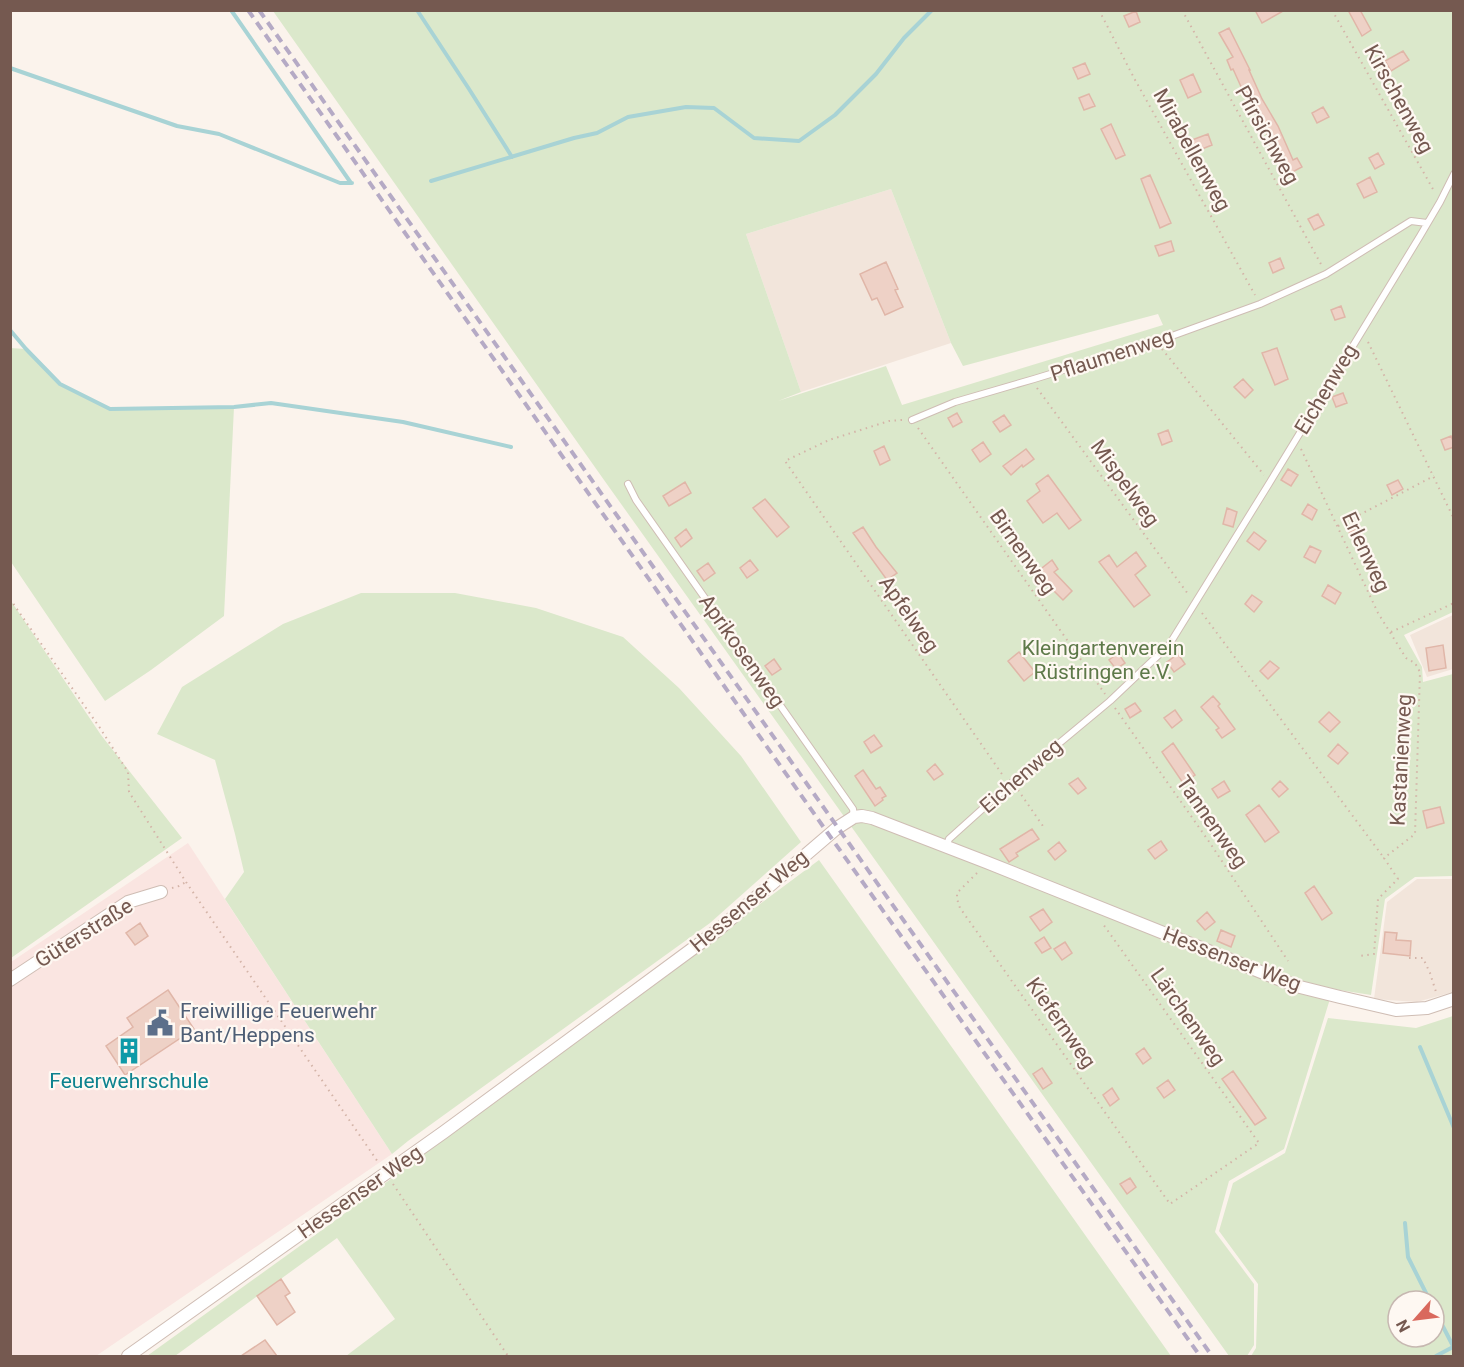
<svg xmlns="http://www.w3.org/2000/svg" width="1464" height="1367" font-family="Roboto,sans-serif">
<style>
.residential{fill:#f2e5db}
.commercial{fill:#fae5e1}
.green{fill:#dbe8cb;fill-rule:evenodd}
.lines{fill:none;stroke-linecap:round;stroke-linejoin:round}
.stream{stroke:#a8d3d5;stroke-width:4}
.building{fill:#eed1c6;stroke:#e0b6a8;stroke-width:1.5}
.lane-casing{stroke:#cfbdb4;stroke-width:8}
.street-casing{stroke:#cfbdb4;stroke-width:14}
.path{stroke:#d4b4a8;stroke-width:2;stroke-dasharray:1.5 4.5;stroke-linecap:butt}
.lane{stroke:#fff;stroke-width:6}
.street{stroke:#fff;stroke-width:12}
.rail{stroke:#b5aac5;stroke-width:4;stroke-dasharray:9 6;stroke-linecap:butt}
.labels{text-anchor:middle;stroke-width:4.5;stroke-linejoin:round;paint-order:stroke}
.street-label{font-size:21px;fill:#755950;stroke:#fef8f2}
.park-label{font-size:21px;fill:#5e7949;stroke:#fef8f2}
.service-label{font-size:21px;fill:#4e5e75;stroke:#fef8f2;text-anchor:start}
.culture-label{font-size:21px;fill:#0d838f;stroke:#fef8f2}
</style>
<rect width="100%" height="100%" fill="#fbf3ec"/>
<path class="residential" d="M891,189L951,343L801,392L746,234Z
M1453,615V669L1427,677L1410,635Z
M1417,879H1453V992L1417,1002L1374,999L1387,902Z"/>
<path class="commercial" d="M188,843L392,1154L96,1356H11V962Z"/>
<path class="green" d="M273,11H1453V612L1404,635L1422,667L1423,682L1453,674V876L1415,877L1385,899L1371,995L1333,989L1284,1149L1229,1181L1215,1232L1254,1284V1345L1247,1356H1229L604,480ZM891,189L951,343L963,366L1158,314L1163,325L902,405L886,366L778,401L801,392L746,234Z
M10,348L26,349L60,384L110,409L234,407L224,616L151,670L105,701L11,562Z
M361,593H455L536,608L623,637L679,688L741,756L801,842L710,923L408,1141L392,1154L225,899L244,872L235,834L215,760L157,734L182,687L283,624Z
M11,601L101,735L182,838L11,958Z
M819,860L1171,1356H346L395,1319L337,1238L175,1356H147L329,1225Z
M1453,1016V1356H1251L1256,1348L1258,1284L1219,1231L1233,1183L1285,1153L1328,1018L1416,1028ZM1398,1301H1434V1337H1398Z"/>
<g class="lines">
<path class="stream" d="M231,10L351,183
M417,10L469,89L512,157
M10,68L177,126L219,134L340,183H352
M431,181L574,138L597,133L628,117L686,107L714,108L754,138L799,141L835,115L876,74L904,38L932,10
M10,330L26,349L60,384L110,409L234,407L271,403L403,422L511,447
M1420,1047L1454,1128
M1405,1223L1408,1257L1430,1301
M1434,1309L1454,1348
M1436,1356L1453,1347"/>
</g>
<path class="building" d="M1255,10H1285L1262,23Z
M1348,10H1360L1371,30L1362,36Z
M1136,11L1140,22L1129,27L1124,16Z
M1229,28L1250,70H1249L1262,99L1278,126L1293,160L1297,158L1302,167L1285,176L1266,139L1269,138L1255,112L1253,113L1233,69L1231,70L1227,60L1233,57L1219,33Z
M1403,51L1409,60L1391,71L1385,61Z
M1085,63L1090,74L1078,79L1073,68Z
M1193,74L1201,92L1188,98L1180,80Z
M1089,94L1095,106L1084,110L1079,98Z
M1323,107L1329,117L1317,123L1312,113Z
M1111,124L1125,155L1116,159L1101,129Z
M1208,134L1212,145L1197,151L1192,140Z
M1378,153L1384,164L1375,169L1369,158Z
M1150,175L1171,223L1160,228L1141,179Z
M1370,177L1377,192L1364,198L1357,184Z
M1318,214L1324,225L1314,230L1308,219Z
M1171,241L1174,251L1159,256L1155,246Z
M1280,258L1284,268L1273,273L1269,263Z
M886,262L898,289L895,290L903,307L885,315L877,298L872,300L860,274Z
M1341,306L1345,317L1335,320L1331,310Z
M1277,348L1288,379L1275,385L1262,353Z
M1243,379L1253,390L1245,398L1234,387Z
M1343,393L1347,403L1336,407L1332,397Z
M957,413L962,422L953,427L948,418Z
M1004,415L1011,425L1000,432L993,422Z
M1168,430L1172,441L1162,445L1158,434Z
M1451,436L1454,443V447L1445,450L1441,440Z
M983,442L991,454L980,462L972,450Z
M884,446L890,460L880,465L874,451Z
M1026,449L1034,459L1023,467L1022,465L1011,475L1003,466Z
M1288,469L1298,475L1291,486L1281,480Z
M1048,475L1081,520L1069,529L1057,513L1043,523L1027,501L1040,491L1036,484Z
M1398,480L1403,489L1392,495L1387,485Z
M685,482L691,493L669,506L663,496Z
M765,499L789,527L777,537L753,508Z
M1308,504L1317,510L1312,520L1302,514Z
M1227,508L1237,512L1233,527L1223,524Z
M863,527L876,547L897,573L887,580L853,533Z
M1359,528L1364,539L1355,543L1349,532Z
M686,529L692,538L681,547L675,538Z
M1254,532L1266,541L1259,550L1247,541Z
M1310,546L1321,551L1315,563L1304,557Z
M1136,552L1146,566L1135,575L1150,595L1134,607L1099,562L1109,555L1117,567Z
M750,560L758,570L747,578L740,568Z
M1052,560L1058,569L1054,572L1072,591L1063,600L1043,580L1037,572Z
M708,563L715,573L704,581L697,571Z
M1328,585L1341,593L1335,604L1322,596Z
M1252,595L1262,602L1254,612L1245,604Z
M1443,645L1446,668L1429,671L1426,648Z
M1019,652L1035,672L1024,681L1008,661Z
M1118,653L1125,663L1116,669L1109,660Z
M1178,654L1185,664L1174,672L1167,662Z
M774,659L781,669L772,675L765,666Z
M1270,661L1279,668L1268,679L1260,671Z
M1213,696L1220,704L1218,706L1235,729L1222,738L1216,730L1219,728L1201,707Z
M1135,703L1141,711L1130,718L1125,709Z
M1175,710L1182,720L1172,728L1164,718Z
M1329,712L1340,722L1330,732L1319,722Z
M874,735L882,746L871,753L864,742Z
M1173,743L1195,775L1183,783L1162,752Z
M1338,744L1348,753L1338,764L1328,756Z
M935,764L943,774L934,780L927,771Z
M863,770L876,789L880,787L886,796L882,798L883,800L875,806L855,776Z
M1078,778L1086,788L1078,794L1069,784Z
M1224,781L1230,791L1218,798L1212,789Z
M1280,781L1288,789L1279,797L1272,789Z
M1259,805L1279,832L1265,842L1246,815Z
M1440,807L1444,823L1427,828L1423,811Z
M1032,829L1039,839L1016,853L1018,856L1009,862L1000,849Z
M1161,841L1167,850L1155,859L1148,850Z
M1059,842L1066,851L1055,860L1048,851Z
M1314,886L1332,913L1322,920L1305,893Z
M1043,909L1052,922L1040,931L1030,917Z
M1207,912L1215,922L1205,930L1197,921Z
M140,923L148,936L135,945L126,933Z
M1221,930L1235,936L1231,947L1217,941Z
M1385,932L1397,933L1396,940L1411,941L1410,956L1383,953Z
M1044,937L1051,948L1042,953L1035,943Z
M1065,942L1072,953L1062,960L1054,949Z
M168,990L194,1029L125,1075L106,1046L133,1027L127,1018Z
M1144,1048L1151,1058L1143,1064L1136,1054Z
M1042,1068L1052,1083L1043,1089L1033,1074Z
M1233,1071L1266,1118L1255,1125L1222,1079Z
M1168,1080L1175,1090L1164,1098L1157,1088Z
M1112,1088L1119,1099L1110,1106L1103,1095Z
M1130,1178L1136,1187L1127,1194L1120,1184Z
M281,1279L290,1293L285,1296L295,1312L277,1325L257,1296Z
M265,1340L277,1356H241Z"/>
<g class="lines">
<g class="lane-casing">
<path id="lane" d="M912,420L955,402L1034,379L1158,341L1260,304L1326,274L1411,221L1427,223
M628,484L636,500L853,809L854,817
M946,847L949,839L1009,785L1110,701L1169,645L1270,482L1420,236L1440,202L1454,174"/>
</g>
<g class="street-casing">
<path id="street" d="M10,980L128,902L161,892
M128,1356L444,1132L718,930L837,828L854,817L862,816L872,818L986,862L1296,986L1340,997L1396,1010L1427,1008L1454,999"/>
</g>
<path class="path" d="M1099,10L1134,78L1255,295
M1182,10L1322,266
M1332,10L1434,191
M1368,342L1454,519
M1162,349L1264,475
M1037,388L1188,594
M902,420L889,421L829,440L785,461L1004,777
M918,428L1105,694
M1301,449L1378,613L1406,658L1415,663L1420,672L1415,834L1384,858L1398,879L1378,899L1374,954L1360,956
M1338,526L1434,476
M10,599L100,728L128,772L129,792L186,882L378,1162
M1202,613L1384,858
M1391,632L1454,603
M1115,708L1210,843L1288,961
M1018,790L1045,829
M977,873L957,893V899L960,908L1170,1204L1259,1143L1103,924
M172,888L179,886L186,882
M1409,958H1423L1430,973L1436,992
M393,1184L508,1356"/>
<use href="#lane" class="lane"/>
<use href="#street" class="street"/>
<path class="rail" d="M248,10L827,832L1200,1356
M259,10L1212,1356"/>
</g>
<defs>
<g id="civic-bare" transform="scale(2.07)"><path d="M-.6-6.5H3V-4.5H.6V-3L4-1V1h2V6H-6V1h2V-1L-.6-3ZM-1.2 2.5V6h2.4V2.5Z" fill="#5c6f8a" stroke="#fef8f2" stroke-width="2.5" paint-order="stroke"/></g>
<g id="building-bare" transform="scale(2.07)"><path d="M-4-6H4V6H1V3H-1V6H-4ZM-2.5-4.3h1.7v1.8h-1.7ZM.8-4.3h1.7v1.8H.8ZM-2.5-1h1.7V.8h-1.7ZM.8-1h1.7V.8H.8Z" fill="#0f9aa8" stroke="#fef8f2" stroke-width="2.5" paint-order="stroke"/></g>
</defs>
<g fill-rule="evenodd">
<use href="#civic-bare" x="160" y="1023"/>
<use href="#building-bare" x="129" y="1051"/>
</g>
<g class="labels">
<g class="street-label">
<text transform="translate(1399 99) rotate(61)" y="7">Kirschenweg</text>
<text transform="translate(1267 135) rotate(61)" y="7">Pfirsichweg</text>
<text transform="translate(1192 150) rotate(61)" y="7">Mirabellenweg</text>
<text transform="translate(1112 355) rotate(-18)" y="7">Pflaumenweg</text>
<text transform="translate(1326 389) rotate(-59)" y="7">Eichenweg</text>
<text transform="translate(1125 483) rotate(54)" y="7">Mispelweg</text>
<text transform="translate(1023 552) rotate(55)" y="7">Birnenweg</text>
<text transform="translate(1366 552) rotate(65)" y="7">Erlenweg</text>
<text transform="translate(909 614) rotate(55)" y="7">Apfelweg</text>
<text transform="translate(742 651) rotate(55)" y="7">Aprikosenweg</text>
<text transform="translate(1401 760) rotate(-87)" y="7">Kastanienweg</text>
<text transform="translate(1021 776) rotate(-41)" y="7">Eichenweg</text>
<text transform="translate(1212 822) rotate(55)" y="7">Tannenweg</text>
<text transform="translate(749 901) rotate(-40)" y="7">Hessenser Weg</text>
<text transform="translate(84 933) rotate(-32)" y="7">Güterstraße</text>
<text transform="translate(1232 959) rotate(21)" y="7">Hessenser Weg</text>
<text transform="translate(1188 1017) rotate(55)" y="7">Lärchenweg</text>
<text transform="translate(1061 1023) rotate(55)" y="7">Kiefernweg</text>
<text transform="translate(360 1192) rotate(-35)" y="7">Hessenser Weg</text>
</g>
<g class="park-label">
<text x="1103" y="655">Kleingartenverein<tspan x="1103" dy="24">Rüstringen e.V.</tspan></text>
</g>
<g class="service-label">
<text x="180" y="1018">Freiwillige Feuerwehr<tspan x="180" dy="24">Bant/Heppens</tspan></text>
</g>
<g class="culture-label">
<text x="129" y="1088">Feuerwehrschule</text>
</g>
</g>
<rect width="1464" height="1367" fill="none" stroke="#755950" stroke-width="24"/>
<g transform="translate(1416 1319) rotate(242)"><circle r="28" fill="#fef8f2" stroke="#c7b8b1" stroke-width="1.5"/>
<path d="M0-4.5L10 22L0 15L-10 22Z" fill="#d9695d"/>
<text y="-9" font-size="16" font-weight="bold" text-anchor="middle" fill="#755950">N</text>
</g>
</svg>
